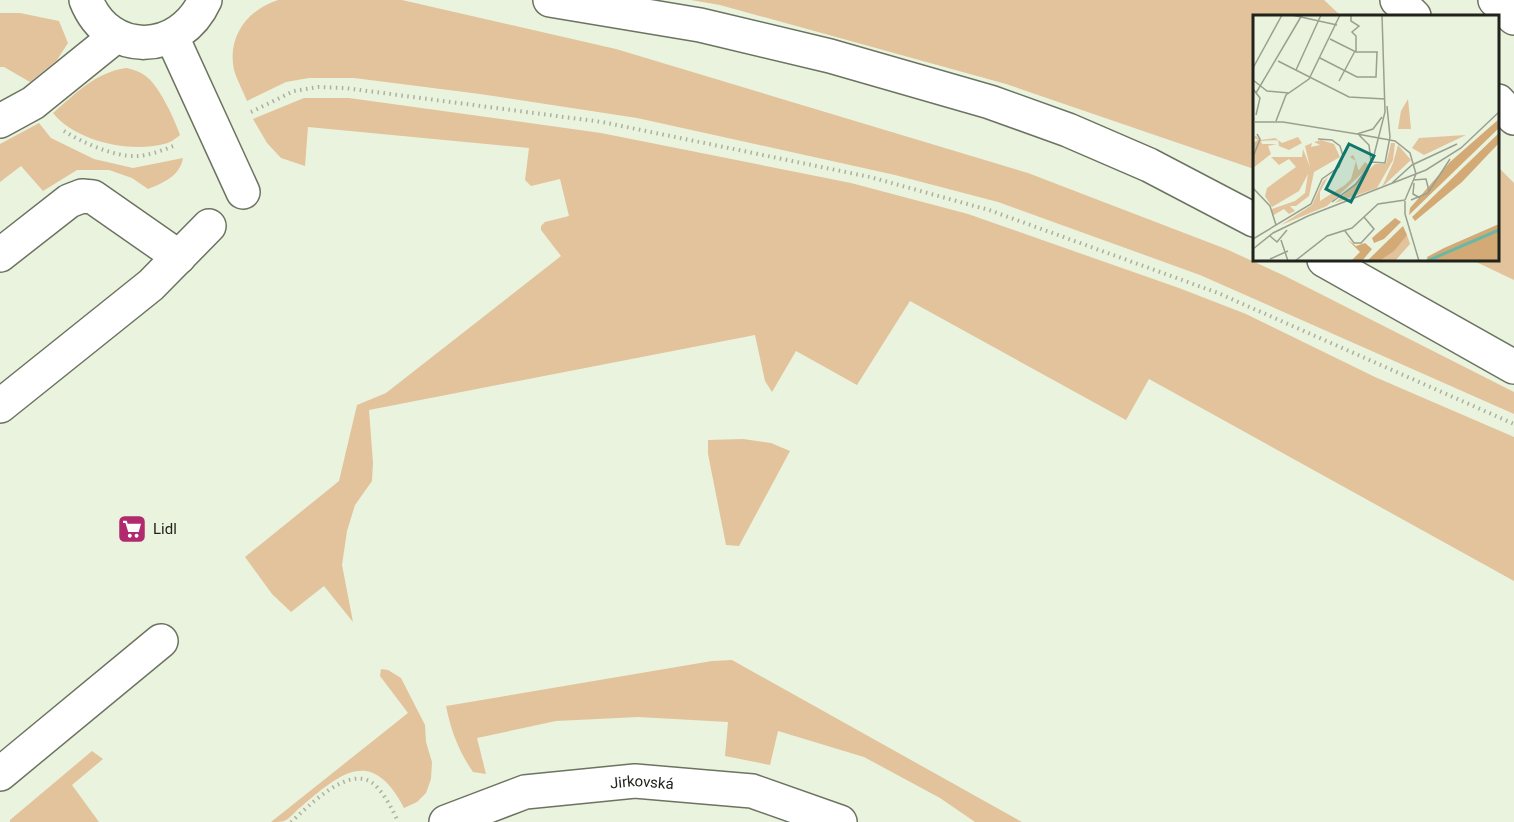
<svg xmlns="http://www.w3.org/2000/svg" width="1514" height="822" font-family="Roboto,sans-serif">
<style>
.green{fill:#e2c39c}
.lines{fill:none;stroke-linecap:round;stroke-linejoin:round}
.minor-casing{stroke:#6c7461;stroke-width:36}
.highway-casing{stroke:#6c7461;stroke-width:36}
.path{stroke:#aab19f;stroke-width:4;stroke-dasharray:1.5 4.5;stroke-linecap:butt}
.minor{stroke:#fff;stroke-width:33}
.highway{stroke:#fff;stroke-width:33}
.labels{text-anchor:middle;stroke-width:6;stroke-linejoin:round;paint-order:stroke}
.poi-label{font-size:15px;fill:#20231b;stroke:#eaf3dd;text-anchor:start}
.street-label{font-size:15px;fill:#20231b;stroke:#eaf3dd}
.inset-river{fill:none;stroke:#69b8a6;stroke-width:3}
.inset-road{fill:none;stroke:#99a08f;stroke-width:1.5}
.view{fill:#0f766e;fill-opacity:0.15;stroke:#0f766e;stroke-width:3}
.inset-edge{fill:none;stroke:#20231b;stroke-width:3}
</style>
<rect width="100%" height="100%" fill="#eaf3dd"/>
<path class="green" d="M278,0H402L616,49L1028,173L1226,249L1285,276L1514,392V414L1200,275L998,202L895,175L637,118L480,94L354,78H309L286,82L247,101C243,91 237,80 234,70C227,37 247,10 278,0Z
M691,0H1324L1341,16H1254V169L1006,84L720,5Z
M0,13H20L59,21L68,43L57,60L30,82L4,67H0Z
M127,68C134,70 142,72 148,78C160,88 175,120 180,135C175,139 170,143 164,144C129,153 75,141 53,113C75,94 97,71 127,68Z
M304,98H349L601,133L851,183L968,214L1179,288L1246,314L1375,377L1514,437V581L1149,379L1126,420L910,301L857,385L796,351L772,392L765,381L755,335L369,410L373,463L372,481L355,505L347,531L342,565L353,622L324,586L291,612L272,594L245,557L339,481L357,405L386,393L561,256L541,230V226L545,222L569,216L560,179L531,186L525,180L529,148L308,127L305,166L281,158L267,143L253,119Z
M39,123L51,138L94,159L133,168L183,158C180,176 163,183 148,189L132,178L109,170H77L43,191L21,166L0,182V144Z
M1498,167L1514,183V280L1472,260H1498Z
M743,439L771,443L790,451L739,546L726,545L708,454V440Z
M732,660L1022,822H975L940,798L864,757L778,731L770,765L725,756L728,722L638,717L556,721L477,738L486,774L473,772C459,752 451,731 446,706L712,661Z
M381,669L388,670L401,678L425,725L426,742L432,762L431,779L426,793L417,802L404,808C372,747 342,772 302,806C296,810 291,818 284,821C281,822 275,822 271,822L408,713L380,676Z
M92,751L103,759L72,785L99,822H10V820Z"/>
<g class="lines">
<g class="minor-casing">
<g id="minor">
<path d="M86,0C109,58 180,55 205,0"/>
<path d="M172,37L243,192"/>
<path d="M0,121L33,103L116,36"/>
<path d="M0,255L69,201L82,196L93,197L179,257"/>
<path d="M0,406L151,285L209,226"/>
<path d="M0,774L161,641"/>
<path id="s1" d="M446,822L525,792L635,781L752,791L840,822"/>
</g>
</g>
<g class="highway-casing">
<path id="highway" d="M550,0L700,25L830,56L990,102L1068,130L1149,165L1254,220
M1397,0L1414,16
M1495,0L1514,18
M1498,101L1514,118
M1324,260L1514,367"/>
</g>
<path class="path" d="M251,112L294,91L318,87L345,88L602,122L870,177L989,210L1218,293L1514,424
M64,131C81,142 115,157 135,156C149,156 163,150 176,145
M291,822C308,807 350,762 375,785C385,795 393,810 398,822"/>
<use href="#minor" class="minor"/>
<use href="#highway" class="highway"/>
</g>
<defs>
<g id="supermarket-square" transform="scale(1.5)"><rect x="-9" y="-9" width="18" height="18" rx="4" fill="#b12a6e" stroke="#eaf3dd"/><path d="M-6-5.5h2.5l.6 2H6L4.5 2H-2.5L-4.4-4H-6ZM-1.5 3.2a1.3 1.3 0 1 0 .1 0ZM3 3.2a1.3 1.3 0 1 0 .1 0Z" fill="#fff"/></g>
</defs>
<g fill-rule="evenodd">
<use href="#supermarket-square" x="132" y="529"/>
</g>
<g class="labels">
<g class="poi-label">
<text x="153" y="534">Lidl</text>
</g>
<g class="street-label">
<text dy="5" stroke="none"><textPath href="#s1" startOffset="202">Jirkovská</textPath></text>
</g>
</g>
<g transform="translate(1253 15)">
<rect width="246" height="246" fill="#eaf3dd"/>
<path d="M155,84L158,114H145L148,96ZM213,120L171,140L159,133L166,123ZM3,121L7,125L22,123L29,128L45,122L49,128L36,135L26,131L25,125L8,126L9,129H24L15,131L18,139L0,153V128L5,125L0,122ZM68,125L81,129L87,142L61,157L56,181L43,191H37L42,196L36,199L31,194L19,201V194L42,186L52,178L55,159L46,176L19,192L12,181L14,173L43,152L36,144L26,150L18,142H49L50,134L57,152L52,131L59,128L58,132L67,130L61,127ZM138,128H142L140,145L124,173L82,188L122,149H133ZM145,130L158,145L129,172L140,148ZM100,140L103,146L105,154L106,155L112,147L117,151L74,191L28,210L59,190L70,166L75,162L67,177V186L92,170L98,164L103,146L97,142ZM154,220L157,229L142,246H126Z" fill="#e2c39c"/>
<path d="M246,104V113L156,200L157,193L197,147ZM246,118V128L209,167L162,206L159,202ZM142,203L148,207L131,224L121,228L119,223ZM246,209V246H175L174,242L191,233ZM150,211L154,220L141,236L126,246H114ZM94,224L103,231L112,228L119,234L109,246H98L107,237Z" fill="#d3aa76"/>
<path class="inset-river" d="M174,246L246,215"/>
<path class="inset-road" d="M39,0L84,10M98,0V6L106,11L99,17L103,21V37M77,24L103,37H125M67,43L104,62H123L124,37M25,46L96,82L132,84M0,53L29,0M43,55L68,0M0,65L14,76L36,78M86,66L102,36M0,74L7,83L3,100M3,78L49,0M23,106L33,80L56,64L87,0M2,107H30L104,119L120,114L129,102M104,119L142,126L157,138L163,159L152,185M106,120L116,130L118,147L132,148L137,122L134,91M0,142L7,124L4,119M120,144L132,97L129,0M160,165L173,164L176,176M139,168L159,150L204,129M161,168L160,179L167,183M0,173L17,191L23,210M158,185L175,178L197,144M152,186V199L166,246M79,187L103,169L118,148M92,216L101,228H108L121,214L111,202M17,221L24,227L34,215M0,224L58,189L69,164L86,152L90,141L87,131L79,125L65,124M28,225L35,246M0,234L20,218L55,201L173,155L208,133L246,97M17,244L35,236M42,246L74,221L99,213L125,189L152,185"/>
<path class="view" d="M96,129L121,141L98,187L73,174Z"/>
<rect width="246" height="246" class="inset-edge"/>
</g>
</svg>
